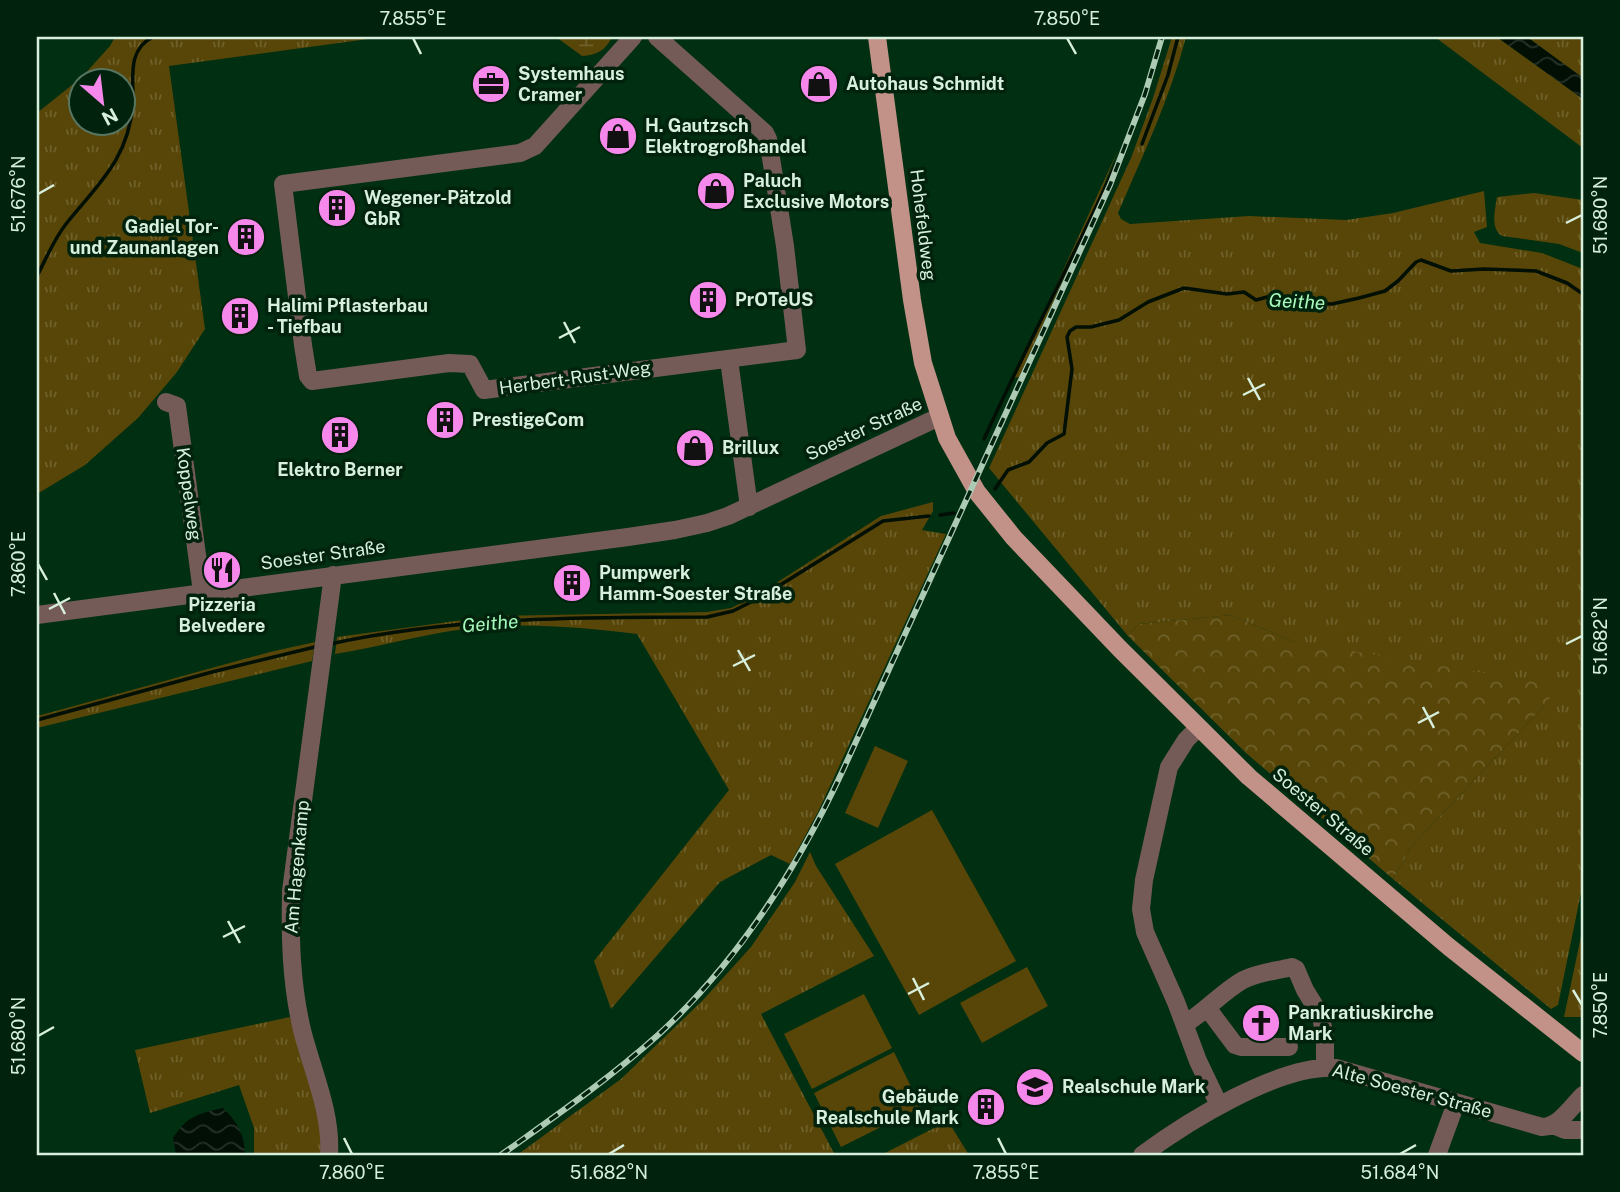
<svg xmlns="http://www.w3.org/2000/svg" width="1620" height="1192" font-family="'Public Sans',sans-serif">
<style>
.grass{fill:url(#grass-tufts);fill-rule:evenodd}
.forest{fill:url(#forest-crowns)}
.wetland{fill:url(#wetland-marsh)}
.pitch{fill:#584608}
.water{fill:url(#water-waves)}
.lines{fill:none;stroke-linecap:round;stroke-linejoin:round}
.stream{stroke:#020f05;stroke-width:3.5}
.minor{stroke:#745b57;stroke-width:18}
.major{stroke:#c29187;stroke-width:18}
.rail-casing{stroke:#adcab5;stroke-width:6}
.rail{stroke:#01230d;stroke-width:3.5;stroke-dasharray:10;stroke-linecap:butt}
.ticks{fill:none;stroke:#d7efdc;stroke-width:2.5}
.labels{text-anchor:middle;stroke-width:7;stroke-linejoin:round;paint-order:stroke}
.poi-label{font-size:18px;font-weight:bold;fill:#d7efdc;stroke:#01230d;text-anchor:start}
.street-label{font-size:18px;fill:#d7efdc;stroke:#01230d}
.water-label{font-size:19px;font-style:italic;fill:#a7fabb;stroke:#01230d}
.neatline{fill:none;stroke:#d7efdc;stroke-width:2.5}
.ticks-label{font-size:18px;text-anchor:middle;fill:#d7efdc}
</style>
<defs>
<pattern id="grass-tufts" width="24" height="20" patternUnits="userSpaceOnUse" patternTransform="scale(1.75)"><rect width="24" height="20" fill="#584608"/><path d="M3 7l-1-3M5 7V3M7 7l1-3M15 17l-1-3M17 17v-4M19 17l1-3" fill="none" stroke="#6f612b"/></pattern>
<pattern id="forest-crowns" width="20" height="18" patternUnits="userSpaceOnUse" patternTransform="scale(1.75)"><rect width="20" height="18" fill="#584608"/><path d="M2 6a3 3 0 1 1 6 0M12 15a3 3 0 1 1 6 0" fill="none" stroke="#6f612b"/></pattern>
<pattern id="wetland-marsh" width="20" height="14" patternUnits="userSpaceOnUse" patternTransform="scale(1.75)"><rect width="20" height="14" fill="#584608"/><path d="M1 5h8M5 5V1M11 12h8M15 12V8" fill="none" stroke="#6f612b"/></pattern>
<pattern id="water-waves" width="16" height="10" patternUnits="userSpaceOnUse" patternTransform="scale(1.75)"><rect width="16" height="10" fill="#020f05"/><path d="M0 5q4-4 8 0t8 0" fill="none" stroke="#263229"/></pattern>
</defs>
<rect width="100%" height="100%" fill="#002f11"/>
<path class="grass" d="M115,37H383L169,66L205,329L177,372L138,418L85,465L37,494V113L82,77L110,46ZM80,80H122V122H80Z
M1172,37H1186C1170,98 1143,155 1118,213L1121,219L1130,224L1249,216L1346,220L1393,213L1484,191L1487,227L1474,232L1480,243L1542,253L1583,269V883L1558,1005L1551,1009L1393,879L1411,847L1545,705L1292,641L1231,615L1138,624L1128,636L989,468L1131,158L1153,98Z
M1435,37H1497L1583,99V148Z
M1527,37L1583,38V78Z
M1118,150L1084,234L1019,377L1014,378Z
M1534,193L1583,200V253L1559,244L1502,236C1490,228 1495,210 1497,197Z
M933,502V511L922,530L946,534L818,812L790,864L771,855L720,882L611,1009L594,961L729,790L637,634C587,628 533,623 483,627C433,631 385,646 335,654L337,637L493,616L707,612L731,608L759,594L881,516Z
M315,642L312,661L37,728V716L45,714L270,652Z
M810,852L816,866L874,956L761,1014L835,1155H517L621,1079L703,1000L751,947L795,882Z
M1583,927V1017H1564Z
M290,1017L320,1119L323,1155H254V1128L239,1085L150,1113L135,1050Z
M948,1121L969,1155H881Z"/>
<path class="forest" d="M1231,615L1292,641L1551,684L1555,691L1545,705L1411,847L1393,879L1246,753L1128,636L1138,624Z"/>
<path class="wetland" d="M556,37H612C606,50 597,55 582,56Z"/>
<path class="pitch" d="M875,746L908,761L878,828L845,813Z
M932,810L1016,961L919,1015L835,864Z
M1027,967L1048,1006L982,1043L960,1003Z
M864,994L892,1048L812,1089L784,1034Z
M894,1052L921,1107L841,1147L814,1093Z"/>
<path class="water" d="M1497,37H1527L1583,78V99Z
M223,1108C237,1121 245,1136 245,1155H176L173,1138C188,1115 198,1114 223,1108Z"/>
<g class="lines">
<path class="stream" d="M1142,144L1168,75L1178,37
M37,276C46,259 54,239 66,224C98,184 128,160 133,104C134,80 126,50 153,37
M984,439C1026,347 1074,257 1116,164
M995,489L1008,470L1029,462L1047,443L1064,434L1072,369L1067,337L1070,331L1076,327H1091L1119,320L1148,302L1184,288L1227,294L1244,292L1256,300L1271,296L1306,303L1332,304L1359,298L1385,291L1398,281L1416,262L1421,260L1451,271L1484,269L1536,271L1567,283L1583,294
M940,515L954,513
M330,644C454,617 581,617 707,617L733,611L761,597L883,521L929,516
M37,720L212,672L319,646"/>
<path class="minor" d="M633,37L535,146L520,153L283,184L303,345L308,376L312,381L449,363L470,364L484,390L797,350L785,246L768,139L765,133L657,37
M729,360L749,507
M166,402L177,406L202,592
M37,615L628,537L675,530L707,523L728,516L939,417
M1198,728L1186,740L1169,767L1144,880L1141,909L1145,932L1176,1002L1198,1061L1219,1105
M1208,1009L1235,1045L1241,1047H1289
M1185,1024C1206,1011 1222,992 1243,980C1259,972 1276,971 1292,967L1296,969L1305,990L1321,1016L1325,1039V1067
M1553,1125L1565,1130H1583
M329,1155C332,1113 312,1070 302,1030C291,983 290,938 291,891L333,575
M1142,1155C1187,1122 1279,1064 1336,1068L1542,1127C1560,1126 1571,1107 1583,1095
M1437,1155L1456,1103"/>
<path class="major" d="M877,37L912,300L923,363L947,438L977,492L1014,538L1120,649L1249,777L1449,947L1583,1053"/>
<g class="rail-casing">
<path id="rail" d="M501,1155C554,1117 609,1079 658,1035C739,961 797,869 843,770L1110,185L1145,94L1162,37"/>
</g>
<use href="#rail" class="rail"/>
</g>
<path class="ticks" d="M413,38L421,54M1067,38L1076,54M38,194L54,185M1566,223L1582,215M564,322L575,343M559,338L580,327M1248,378L1260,400M1243,395L1265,384M38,564L47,580M54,593L65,614M49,609L70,598M1566,644L1582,636M738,650L750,671M733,666L755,655M1423,707L1434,728M1418,723L1439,712M228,921L240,943M223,937L245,926M913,978L924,1000M1573,990L1582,1005M908,994L929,983M38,1036L54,1027M344,1138L352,1154M998,1138L1006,1154M609,1154L624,1145M1400,1154L1416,1145"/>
<defs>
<g id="office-disc" transform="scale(2.0125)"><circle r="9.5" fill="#f788eb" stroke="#01230d"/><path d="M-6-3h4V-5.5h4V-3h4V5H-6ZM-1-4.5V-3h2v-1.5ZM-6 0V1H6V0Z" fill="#111"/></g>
<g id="shop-disc" transform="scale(2.0125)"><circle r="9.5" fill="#f788eb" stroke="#01230d"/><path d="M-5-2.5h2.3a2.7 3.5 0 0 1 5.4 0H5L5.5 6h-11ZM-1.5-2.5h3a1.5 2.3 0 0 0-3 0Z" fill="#111"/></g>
<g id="building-disc" transform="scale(2.0125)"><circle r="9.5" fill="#f788eb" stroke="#01230d"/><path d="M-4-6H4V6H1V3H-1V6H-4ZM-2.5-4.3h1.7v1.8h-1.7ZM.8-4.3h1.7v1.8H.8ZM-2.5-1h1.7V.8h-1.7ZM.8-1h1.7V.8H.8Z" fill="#111"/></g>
<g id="restaurant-disc" transform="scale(2.0125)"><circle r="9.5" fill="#f788eb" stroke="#01230d"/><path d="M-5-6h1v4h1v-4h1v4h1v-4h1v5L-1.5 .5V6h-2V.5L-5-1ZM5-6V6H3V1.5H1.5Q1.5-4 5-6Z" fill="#111"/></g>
<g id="church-disc" transform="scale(2.0125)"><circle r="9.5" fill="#f788eb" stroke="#01230d"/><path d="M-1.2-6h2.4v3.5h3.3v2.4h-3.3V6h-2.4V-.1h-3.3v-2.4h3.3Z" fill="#111"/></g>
<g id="school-disc" transform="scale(2.0125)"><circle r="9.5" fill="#f788eb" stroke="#01230d"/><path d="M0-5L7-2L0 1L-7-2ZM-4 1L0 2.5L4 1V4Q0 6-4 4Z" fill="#111"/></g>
</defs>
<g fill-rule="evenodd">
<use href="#office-disc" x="491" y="84"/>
<use href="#shop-disc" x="819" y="84"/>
<use href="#shop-disc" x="618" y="136"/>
<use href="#shop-disc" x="716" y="191"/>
<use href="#building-disc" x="337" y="208"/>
<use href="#building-disc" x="246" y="237"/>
<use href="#building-disc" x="708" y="300"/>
<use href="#building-disc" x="240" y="316"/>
<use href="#building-disc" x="445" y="420"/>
<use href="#building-disc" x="340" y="435"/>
<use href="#shop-disc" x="695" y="448"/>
<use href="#restaurant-disc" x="222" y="570"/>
<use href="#building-disc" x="572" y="583"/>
<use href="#church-disc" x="1261" y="1023"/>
<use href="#school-disc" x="1035" y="1087"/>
<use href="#building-disc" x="986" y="1107"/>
</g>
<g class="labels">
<g class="poi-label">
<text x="518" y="80">Systemhaus<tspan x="518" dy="21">Cramer</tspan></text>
<text x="846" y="90">Autohaus Schmidt</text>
<text x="645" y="132">H. Gautzsch<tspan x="645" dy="21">Elektrogroßhandel</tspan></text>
<text x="743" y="187">Paluch<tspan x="743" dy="21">Exclusive Motors</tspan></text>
<text x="364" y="204">Wegener-Pätzold<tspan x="364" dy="21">GbR</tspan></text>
<text x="219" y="233" text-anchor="end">Gadiel Tor-<tspan x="219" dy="21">und Zaunanlagen</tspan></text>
<text x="735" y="306">PrOTeUS</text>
<text x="267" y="312">Halimi Pflasterbau<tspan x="267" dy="21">- Tiefbau</tspan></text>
<text x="472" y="426">PrestigeCom</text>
<text x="722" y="454">Brillux</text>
<text x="340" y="476" text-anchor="middle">Elektro Berner</text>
<text x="599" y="579">Pumpwerk<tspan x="599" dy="21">Hamm-Soester Straße</tspan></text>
<text x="222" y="611" text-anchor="middle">Pizzeria<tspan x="222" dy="21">Belvedere</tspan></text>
<text x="1288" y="1019">Pankratiuskirche<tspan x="1288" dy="21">Mark</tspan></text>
<text x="1062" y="1093">Realschule Mark</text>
<text x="959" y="1103" text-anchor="end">Gebäude<tspan x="959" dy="21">Realschule Mark</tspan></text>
</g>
<g class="street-label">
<text transform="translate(923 225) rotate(83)" y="6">Hohefeldweg</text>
<text transform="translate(575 378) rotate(-8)" y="6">Herbert-Rust-Weg</text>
<text transform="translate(864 429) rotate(-25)" y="6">Soester Straße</text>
<text transform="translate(189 494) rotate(82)" y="6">Koppelweg</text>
<text transform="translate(323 555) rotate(-8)" y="6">Soester Straße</text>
<text transform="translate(1323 812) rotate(40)" y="6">Soester Straße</text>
<text transform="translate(297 867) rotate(-85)" y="6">Am Hagenkamp</text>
<text transform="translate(1412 1091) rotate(15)" y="6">Alte Soester Straße</text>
</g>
<g class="water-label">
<text transform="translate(1297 301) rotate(3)" y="7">Geithe</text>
<text transform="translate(490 623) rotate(-5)" y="7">Geithe</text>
</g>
</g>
<rect width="1620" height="1192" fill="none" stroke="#01230d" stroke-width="77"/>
<g transform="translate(102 102) rotate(152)"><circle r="33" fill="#01230d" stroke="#577560" stroke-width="2"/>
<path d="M0-5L12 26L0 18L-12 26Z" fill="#f788eb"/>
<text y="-10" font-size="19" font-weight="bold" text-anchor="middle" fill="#d7efdc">N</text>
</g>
<rect x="38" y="38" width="1544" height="1116" class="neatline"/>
<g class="ticks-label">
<text x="413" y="25">7.855°E</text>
<text x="1067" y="25">7.850°E</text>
<text transform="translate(19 194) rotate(-90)" y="6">51.676°N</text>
<text transform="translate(1601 215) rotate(-90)" y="6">51.680°N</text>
<text transform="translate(19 564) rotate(-90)" y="6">7.860°E</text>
<text transform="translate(1601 636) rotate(-90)" y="6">51.682°N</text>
<text transform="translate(1601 1005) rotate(-90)" y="6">7.850°E</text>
<text transform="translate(19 1036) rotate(-90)" y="6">51.680°N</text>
<text x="352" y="1179">7.860°E</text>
<text x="609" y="1179">51.682°N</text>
<text x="1006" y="1179">7.855°E</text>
<text x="1400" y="1179">51.684°N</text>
</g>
</svg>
